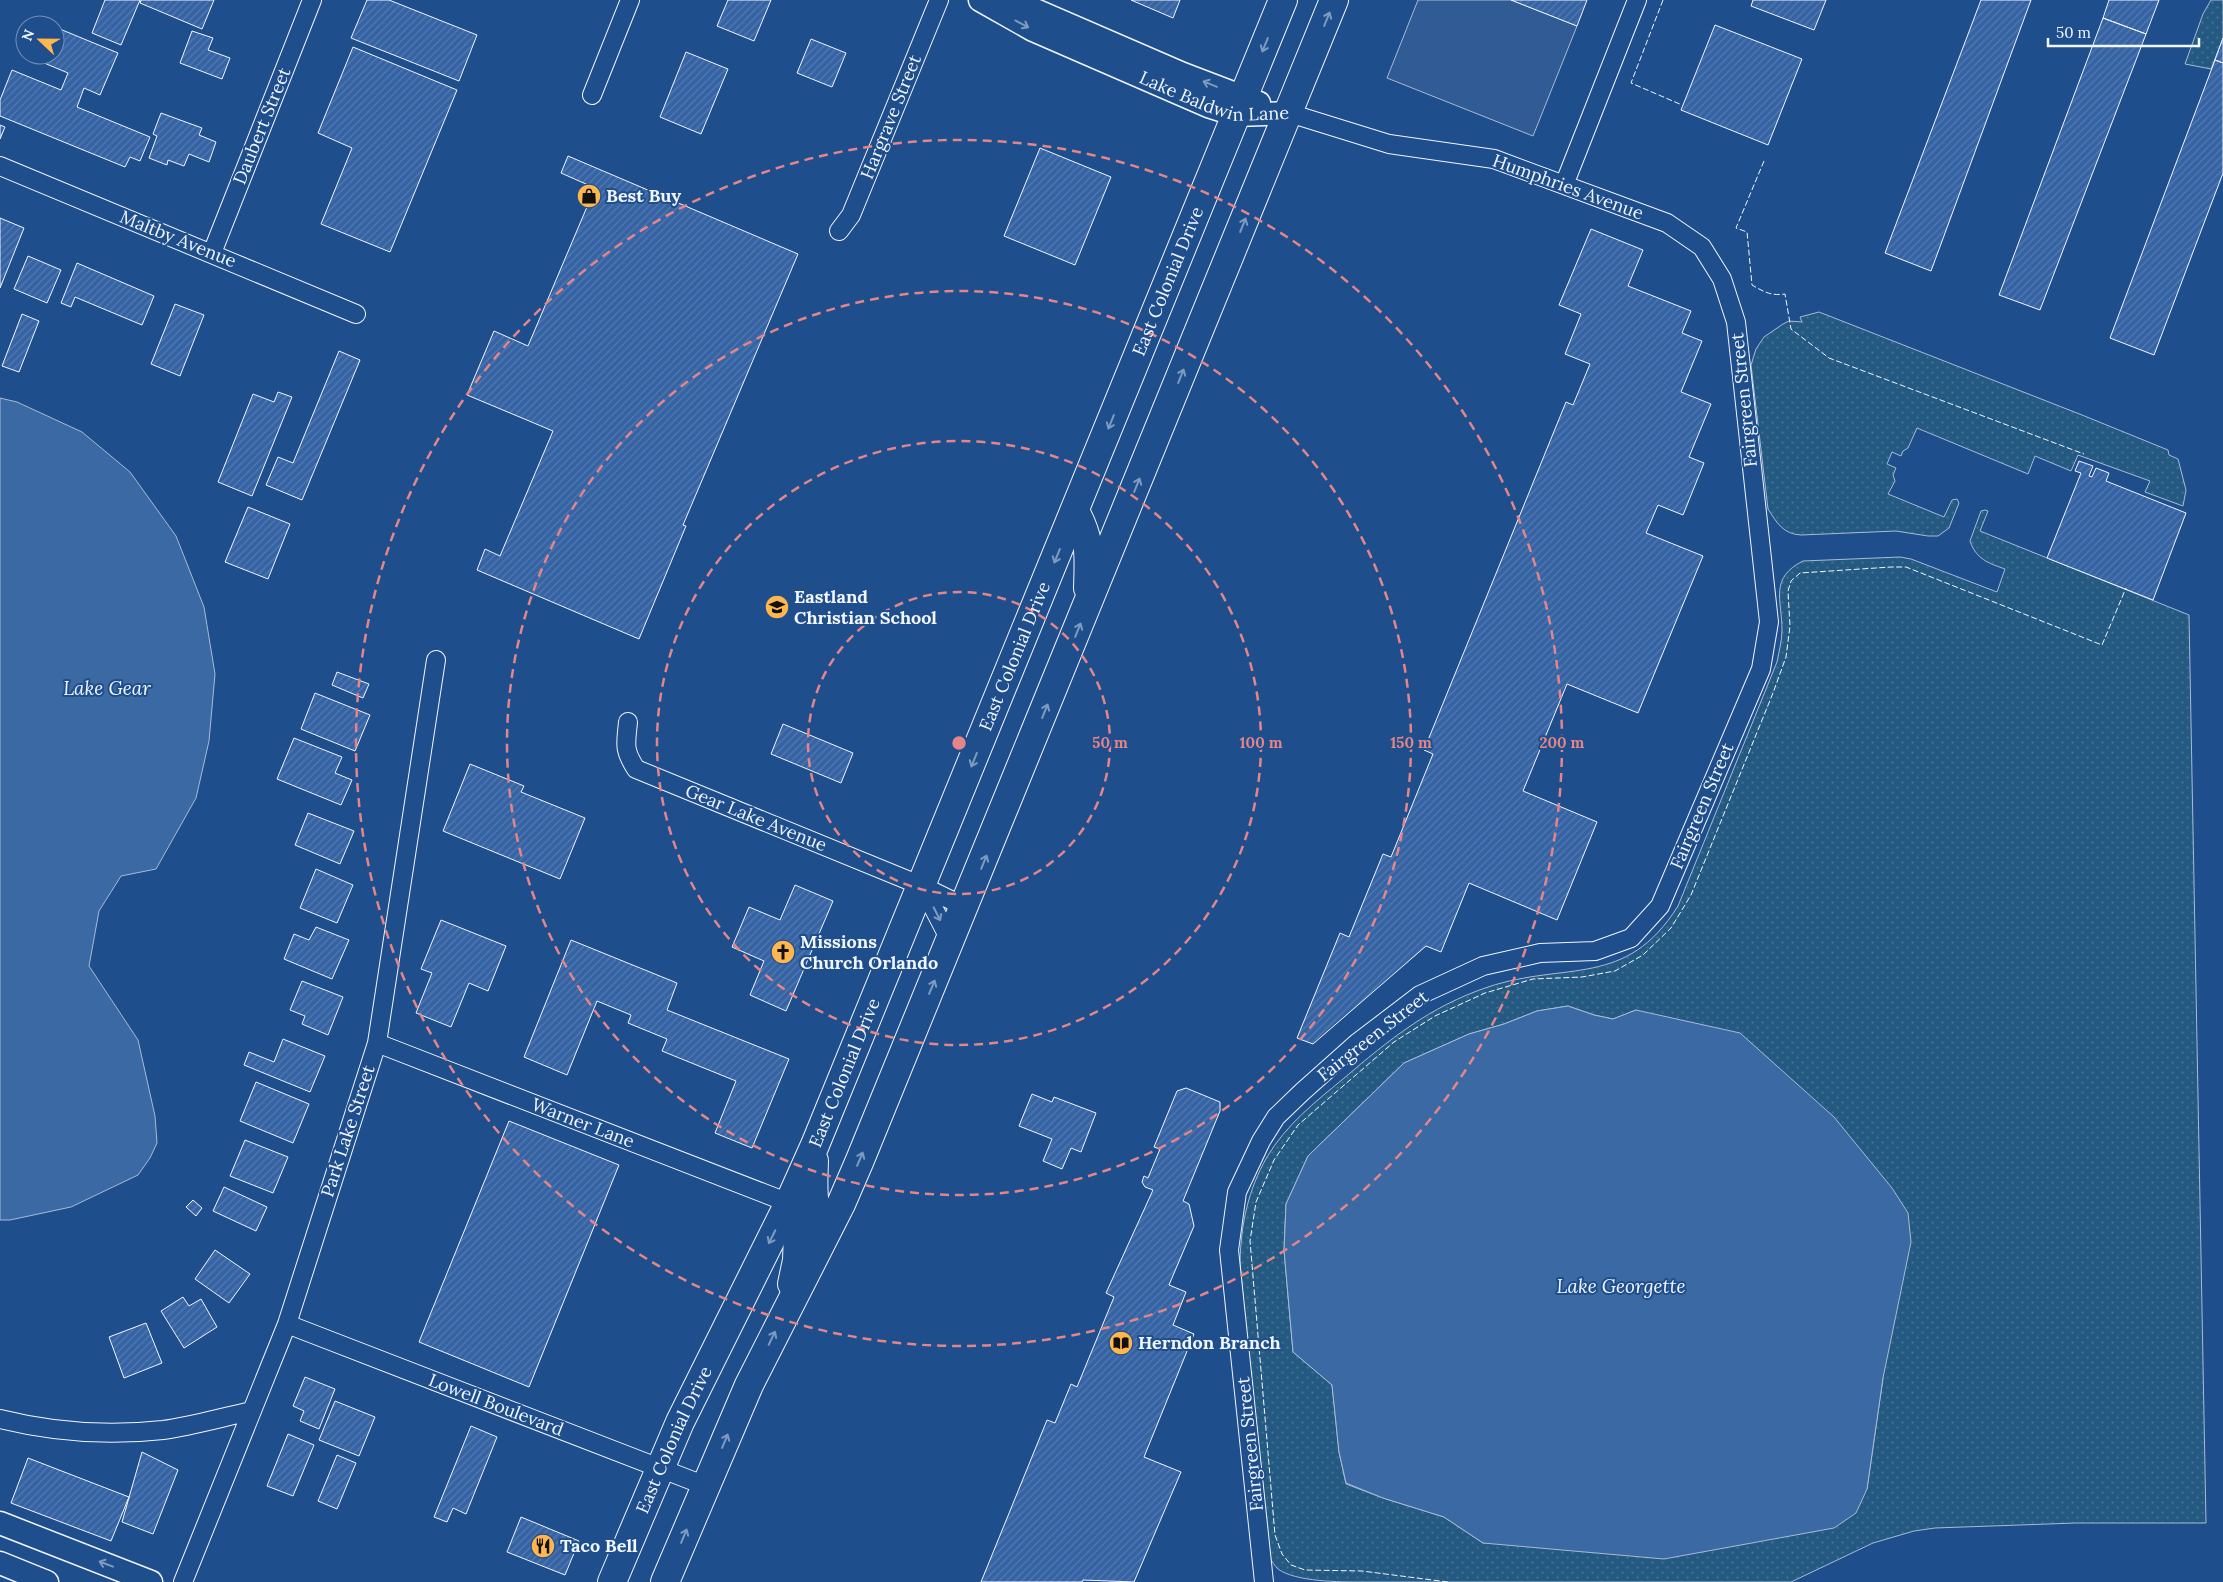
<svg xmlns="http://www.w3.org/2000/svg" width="2223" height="1582" font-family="Lora,serif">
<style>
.grass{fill:url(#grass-dots);stroke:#a8bbd7;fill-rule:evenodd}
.parking{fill:#305b95;stroke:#a8bbd7}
.water{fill:#3b69a3;stroke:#a8bbd7}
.building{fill:url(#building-hatch);stroke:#f2f6ff}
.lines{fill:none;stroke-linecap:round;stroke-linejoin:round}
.minor-casing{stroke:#f2f6ff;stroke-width:20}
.tertiary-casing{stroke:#f2f6ff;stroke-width:25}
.trunk-casing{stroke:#f2f6ff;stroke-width:30}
.minor{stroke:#1f4e8c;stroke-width:18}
.tertiary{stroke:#1f4e8c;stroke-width:22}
.trunk{stroke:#1f4e8c;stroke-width:28}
.fence{stroke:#f2f6ff;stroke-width:1;stroke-dasharray:6 2.5;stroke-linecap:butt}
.oneway{stroke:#7e9ac0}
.ring{fill:none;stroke:#e38589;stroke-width:2.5;stroke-dasharray:9 6}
.labels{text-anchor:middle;stroke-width:4;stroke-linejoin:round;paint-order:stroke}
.street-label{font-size:18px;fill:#f2f6ff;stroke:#1f4e8c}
.poi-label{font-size:18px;font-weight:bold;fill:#f2f6ff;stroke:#1f4e8c;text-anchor:start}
.water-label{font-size:19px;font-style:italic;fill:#f2f6ff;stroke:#1f4e8c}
.centre{fill:#e38589;stroke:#1f4e8c;stroke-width:2.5}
.ring-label{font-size:15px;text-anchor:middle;font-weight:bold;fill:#e38589;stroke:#1f4e8c;stroke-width:4;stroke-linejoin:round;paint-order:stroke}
</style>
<defs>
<pattern id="grass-dots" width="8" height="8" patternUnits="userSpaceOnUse" patternTransform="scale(1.25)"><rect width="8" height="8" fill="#245a82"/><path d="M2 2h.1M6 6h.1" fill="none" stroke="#447295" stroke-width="1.8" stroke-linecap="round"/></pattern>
<pattern id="building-hatch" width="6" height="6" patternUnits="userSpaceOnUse" patternTransform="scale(1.25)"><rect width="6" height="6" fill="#3563a3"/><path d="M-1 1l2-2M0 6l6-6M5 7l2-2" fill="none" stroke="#537ab1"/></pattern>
</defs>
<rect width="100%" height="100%" fill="#1f4e8c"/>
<path class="grass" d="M2211,0H2223V38L2211,69L2185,64L2203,14Z
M1819,312L2082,415L2168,450L2169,455L2178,459L2186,490L2183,506L2145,492L2150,481L2078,455L2071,471L2035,456L2028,474L1917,428L1908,448L1903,451L1901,456L1892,452L1887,464L1896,468L1893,475L1895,481L1888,494L1944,517L1952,500L1957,499L1959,503L1949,528L1938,536H1928L1896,531L1801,535C1783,534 1777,523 1768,509L1751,365L1756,349L1764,337L1783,324L1789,321L1802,322L1800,317Z
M1985,510L1988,511L1980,531L2189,615L2206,1523H2076L1935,1528L1914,1531L1873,1543L1791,1582H1363C1340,1582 1296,1582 1278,1569C1271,1562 1268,1554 1265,1545L1240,1262C1241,1224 1248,1190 1267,1157C1286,1125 1315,1102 1343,1079C1390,1039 1429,1007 1488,987C1566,961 1626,989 1678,906L1777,662C1779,651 1782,641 1782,630C1782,600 1769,578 1803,561L1900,557L1911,559L1997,592L2005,569C1988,563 1976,559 1970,541L1981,511ZM1568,1006L1594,1015L1613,1019L1636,1010L1883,1378L1867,1489L1483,1543L1444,1517L1383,1498L1346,1484L1339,1452L1332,1385L1293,1352L1284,1250L1286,1204L1308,1156L1404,1063L1469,1034L1504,1024L1537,1011Z"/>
<path class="parking" d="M1418,0H1511L1577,26L1533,136L1387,78Z"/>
<path class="water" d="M0,398L17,402L82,432L130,472L176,536L204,607L215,674L209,741L196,798L156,869L121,876L99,911L89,966L138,1040L155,1116L157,1143L150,1158L138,1175L71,1207L10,1220H0Z
M1568,1006L1594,1015L1613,1019L1636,1010L1740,1033L1834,1117L1892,1188L1908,1213L1911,1242L1883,1378L1867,1489L1856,1513L1834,1528L1664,1559L1483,1543L1444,1517L1383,1498L1346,1483L1339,1452L1332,1385L1293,1352L1284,1250L1286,1204L1308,1156L1404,1063L1469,1034L1504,1024L1537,1011Z"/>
<path class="building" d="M105,0H140L121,45L92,33Z
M141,0H214L202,29L140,3Z
M367,0H389L477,35L459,81L351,38Z
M728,0H771L754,41L717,26Z
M1131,0H1180L1173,18Z
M1511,0H1587L1577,26Z
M1753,0H1826L1814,30L1751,6Z
M1981,0H2031L1931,271L1885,253Z
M2109,0H2159L2146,34L2103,18Z
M2103,18L2146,34L2040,310L1999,295Z
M1715,25L1802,59L1768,145L1681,110Z
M55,27L118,53L100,95L84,88L77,107L150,137L140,161L130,157L125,167L0,116V100L12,70L61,90L68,73L37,60L39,55H55Z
M192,31L213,38L208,50L230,58L222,79L180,63Z
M2223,38V63L2215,60Z
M811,39L846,53L832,87L797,73Z
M353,47L457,90L390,252L321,224L352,148L318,133Z
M686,52L728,69L701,134L660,117Z
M2215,60L2223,63V173L2154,355L2110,338Z
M161,113L202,128L199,135L216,142L209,162L189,154L184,166L168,160L167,165L149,158L157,136L153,134Z
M0,125L5,127L0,139Z
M1040,148L1111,177L1075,265L1004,236Z
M568,156L798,254L683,525L686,526L639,639L477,570L485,549L500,556L553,431L467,395L494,331L528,346L595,188L561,173Z
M0,218L24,228L0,288Z
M1591,229L1643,250L1628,286L1691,311L1682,333L1702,341L1681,392L1711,404L1689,457L1704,463L1683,515L1658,505L1646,533L1703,556L1638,713L1567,684L1523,791L1597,822L1557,920L1469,883L1441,952L1426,946L1313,1044L1297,1038L1340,933L1349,937L1383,854L1391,857L1433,754L1424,750L1566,402L1573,405L1590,364L1565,354L1581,314L1559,305Z
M28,256L61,270L47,303L14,289Z
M77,263L154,296L142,325L75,297L71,307L61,303Z
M175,304L204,315L180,376L151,364Z
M22,314L39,321L19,372L2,366Z
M339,351L360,360L302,500L266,485L278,457L293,463Z
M278,392L292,397L252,496L218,482L253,394L274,402Z
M2079,461L2093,466L2089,476L2092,477L2096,468L2109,473L2106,481L2186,513L2153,600L2047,558L2081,473L2075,471Z
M248,507L290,524L268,579L225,562Z
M337,672L369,684L363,698L332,685Z
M315,693L370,715L355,751L301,729Z
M783,724L853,753L841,783L771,754Z
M294,738L342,757L335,773L352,780L341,805L277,779Z
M470,764L524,786L521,792L585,818L560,879L443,831Z
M308,813L354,831L340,864L295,845Z
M316,869L353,885L337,923L300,908Z
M795,885L833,901L786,1011L750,995L764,961L732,947L749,907L780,920Z
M441,920L506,946L488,991L469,983L451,1027L416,1013L432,973L421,969Z
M316,927L349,940L332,979L284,959L294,934L309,940Z
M571,940L677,983L667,1010L789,1059L752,1148L715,1133L736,1081L662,1051L667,1039L628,1023L631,1015L597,1001L567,1075L524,1057Z
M302,981L343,997L328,1035L302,1024L305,1016L290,1010Z
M283,1039L325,1056L310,1092L244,1065L249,1052L274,1062Z
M256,1082L309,1104L293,1143L240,1121Z
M1186,1088L1220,1102V1111L1183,1201L1189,1204L1194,1226L1169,1285L1186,1292L1173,1325L1194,1334L1144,1457L1181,1472L1134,1582L1083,1580L1082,1582H981L1047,1420L1055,1423L1071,1384L1077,1387L1114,1297L1106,1293L1153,1190L1145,1187L1142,1182L1144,1176L1148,1178L1160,1149L1154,1147L1177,1091Z
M1032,1094L1052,1102L1054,1097L1096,1113L1081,1152L1071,1148L1062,1169L1043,1161L1052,1139L1019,1126Z
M509,1121L619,1165L529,1387L419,1342Z
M245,1140L288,1157L273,1193L230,1176Z
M224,1187L267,1207L256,1231L213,1211Z
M193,1200L202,1208L196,1216L186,1207Z
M215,1250L250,1274L229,1303L195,1279Z
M183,1297L189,1306L201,1299L217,1327L184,1348L161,1311Z
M146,1323L162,1363L124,1378L109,1337Z
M305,1377L335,1389L319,1429L300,1421L304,1411L293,1406Z
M335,1401L375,1417L359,1456L319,1440Z
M471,1426L497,1437L466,1514L453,1508L447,1522L434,1517Z
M288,1434L314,1445L293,1496L267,1486Z
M142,1452L178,1470L153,1534L122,1522Z
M337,1455L356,1463L337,1509L318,1501Z
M28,1458L129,1497L111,1541L11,1503Z
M521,1517L579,1541L565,1575L507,1552Z"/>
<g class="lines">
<g class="minor-casing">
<path id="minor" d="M592,95L630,0
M0,166L356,314
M1564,185L1637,0
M839,231L851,215L939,0
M212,253L312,0
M628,722C626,744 623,749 636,769L922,886L965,907
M922,886L951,942
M377,1043L789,1203
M287,1324L706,1486
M0,1419C52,1432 109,1436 163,1430C192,1426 223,1417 252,1411
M183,1582L287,1324L377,1043L436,660
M1264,1582L1229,1250L1237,1192L1261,1141L1276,1117L1302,1092L1357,1043L1420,995L1483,966L1540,953L1595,951L1631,938L1660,906L1761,669L1769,622L1736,322L1722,279L1702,247L1667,223L1494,159L1389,144L1289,113"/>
</g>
<g class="tertiary-casing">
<g id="tertiary">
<path id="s1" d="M980,0L1033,30L1208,106L1236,115L1289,113"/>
<path d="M1012,0L1183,74L1259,103"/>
<path d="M0,1523L151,1582"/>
<path d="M0,1563L47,1582"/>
</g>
</g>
<g class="trunk-casing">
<g id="trunk">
<path d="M1075,511C1091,540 1089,556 1088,588"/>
<path d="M814,1161C813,1191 811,1206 826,1232"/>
<path d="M789,1203L798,1234L797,1260L792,1284"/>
<path id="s2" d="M612,1582L680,1422L789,1203L815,1145L1283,0"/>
<path d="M665,1582L749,1385L841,1204L860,1160L1334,0"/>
</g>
</g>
<use href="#minor" class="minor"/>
<use href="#tertiary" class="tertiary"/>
<use href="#trunk" class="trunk"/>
<path class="fence" d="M1663,0L1631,83L1682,105
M1764,161L1736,228L1747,232L1752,285C1764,292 1771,296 1785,294L1791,329L1829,358L2084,454
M1448,1582L1362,1571L1305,1570L1291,1565L1282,1554L1275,1535L1250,1241L1256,1202L1274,1160L1298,1125L1394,1042L1435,1016L1485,993L1533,979L1582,977L1615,971L1643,955L1671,928L1691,895L1773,693L1786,657L1790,626L1788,591L1791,581L1800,573L1891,567H1906L2102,645L2126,588"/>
</g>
<defs><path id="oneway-shaft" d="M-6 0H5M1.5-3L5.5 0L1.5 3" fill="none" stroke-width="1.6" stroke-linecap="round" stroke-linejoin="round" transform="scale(1.25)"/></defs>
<g class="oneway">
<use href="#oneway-shaft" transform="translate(1327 19) rotate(-68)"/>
<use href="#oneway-shaft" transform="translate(1022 24) rotate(28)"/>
<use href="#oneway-shaft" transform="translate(1265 45) rotate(112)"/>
<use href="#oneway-shaft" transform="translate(1210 84) rotate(-158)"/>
<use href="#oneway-shaft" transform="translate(1243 225) rotate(-68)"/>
<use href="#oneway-shaft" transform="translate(1181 376) rotate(-68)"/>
<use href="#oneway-shaft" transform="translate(1111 422) rotate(112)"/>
<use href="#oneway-shaft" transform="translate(1137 485) rotate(-68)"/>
<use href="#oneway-shaft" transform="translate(1057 556) rotate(112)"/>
<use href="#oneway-shaft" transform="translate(1078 630) rotate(-68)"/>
<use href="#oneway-shaft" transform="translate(1045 711) rotate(-68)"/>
<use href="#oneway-shaft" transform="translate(974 760) rotate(112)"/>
<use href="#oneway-shaft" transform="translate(984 862) rotate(-68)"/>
<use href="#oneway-shaft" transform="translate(937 914) rotate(63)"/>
<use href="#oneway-shaft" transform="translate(932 987) rotate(-67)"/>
<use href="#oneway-shaft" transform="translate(860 1159) rotate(-67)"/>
<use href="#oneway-shaft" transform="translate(772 1237) rotate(116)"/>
<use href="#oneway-shaft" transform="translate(772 1338) rotate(-64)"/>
<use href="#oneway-shaft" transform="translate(725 1441) rotate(-67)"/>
<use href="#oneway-shaft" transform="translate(684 1536) rotate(-67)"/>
<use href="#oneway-shaft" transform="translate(106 1564) rotate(-159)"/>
</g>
<g class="ring">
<circle cx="959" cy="743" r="151"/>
<circle cx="959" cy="743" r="302"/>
<circle cx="959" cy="743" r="452"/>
<circle cx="959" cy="743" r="603"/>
</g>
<defs>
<g id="shop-disc" transform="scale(1.25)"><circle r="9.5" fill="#ffb74d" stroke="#1f4e8c"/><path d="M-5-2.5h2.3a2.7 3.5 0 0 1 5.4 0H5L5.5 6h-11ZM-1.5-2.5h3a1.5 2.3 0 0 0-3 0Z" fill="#111"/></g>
<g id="school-disc" transform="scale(1.25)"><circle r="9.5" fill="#ffb74d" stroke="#1f4e8c"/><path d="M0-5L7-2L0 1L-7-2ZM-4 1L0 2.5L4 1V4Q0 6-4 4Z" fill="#111"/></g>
<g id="church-disc" transform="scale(1.25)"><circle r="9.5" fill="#ffb74d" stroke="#1f4e8c"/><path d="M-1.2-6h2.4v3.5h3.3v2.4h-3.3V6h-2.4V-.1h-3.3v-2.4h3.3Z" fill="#111"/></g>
<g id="library-disc" transform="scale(1.25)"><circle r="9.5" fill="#ffb74d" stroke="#1f4e8c"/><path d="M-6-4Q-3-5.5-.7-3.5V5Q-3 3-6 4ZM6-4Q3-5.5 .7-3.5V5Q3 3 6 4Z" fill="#111"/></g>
<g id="restaurant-disc" transform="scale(1.25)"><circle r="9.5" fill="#ffb74d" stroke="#1f4e8c"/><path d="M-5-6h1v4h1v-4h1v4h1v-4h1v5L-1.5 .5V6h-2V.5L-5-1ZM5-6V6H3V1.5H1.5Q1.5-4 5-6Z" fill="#111"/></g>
</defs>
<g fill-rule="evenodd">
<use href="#shop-disc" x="589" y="196"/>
<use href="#school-disc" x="777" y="607"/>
<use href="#church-disc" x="783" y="952"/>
<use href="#library-disc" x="1121" y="1343"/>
<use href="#restaurant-disc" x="543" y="1546"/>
</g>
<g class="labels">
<g class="street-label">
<text dy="6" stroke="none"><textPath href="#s1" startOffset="256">Lake Baldwin Lane</textPath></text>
<text transform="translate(891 117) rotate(-68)" y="6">Hargrave Street</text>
<text transform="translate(262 126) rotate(-68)" y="6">Daubert Street</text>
<text transform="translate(1568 187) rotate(20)" y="6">Humphries Avenue</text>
<text transform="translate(178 239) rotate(22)" y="6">Maltby Avenue</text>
<text dy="6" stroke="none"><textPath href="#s2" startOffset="1415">East Colonial Drive</textPath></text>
<text transform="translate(1744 400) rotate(-96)" y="6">Fairgreen Street</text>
<text dy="6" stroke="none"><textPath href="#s2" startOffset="1010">East Colonial Drive</textPath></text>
<text transform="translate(1702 806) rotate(-67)" y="6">Fairgreen Street</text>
<text transform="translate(756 818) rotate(22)" y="6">Gear Lake Avenue</text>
<text transform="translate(1373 1036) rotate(-38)" y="6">Fairgreen Street</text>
<text dy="6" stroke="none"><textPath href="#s2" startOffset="560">East Colonial Drive</textPath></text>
<text transform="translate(583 1123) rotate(21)" y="6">Warner Lane</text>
<text transform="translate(348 1131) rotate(-72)" y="6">Park Lake Street</text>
<text transform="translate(496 1405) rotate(21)" y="6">Lowell Boulevard</text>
<text dy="6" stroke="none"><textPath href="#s2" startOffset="155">East Colonial Drive</textPath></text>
<text transform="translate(1250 1444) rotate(-96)" y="6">Fairgreen Street</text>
</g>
<g class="poi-label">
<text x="606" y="202">Best Buy</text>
<text x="794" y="603">Eastland<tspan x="794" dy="21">Christian School</tspan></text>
<text x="800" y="948">Missions<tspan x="800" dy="21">Church Orlando</tspan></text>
<text x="1138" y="1349">Herndon Branch</text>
<text x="560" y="1552">Taco Bell</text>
</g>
<g class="water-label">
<text x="107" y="695">Lake Gear</text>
<text x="1621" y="1293">Lake Georgette</text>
</g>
</g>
<circle cx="959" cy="743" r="8" class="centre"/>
<g class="ring-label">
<text x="1110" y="748">50 m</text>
<text x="1261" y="748">100 m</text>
<text x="1411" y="748">150 m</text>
<text x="1562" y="748">200 m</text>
</g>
<g transform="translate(40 40) rotate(292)"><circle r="24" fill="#1f4e8c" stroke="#7391ba"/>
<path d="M0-4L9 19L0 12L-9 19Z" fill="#ffb74d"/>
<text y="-8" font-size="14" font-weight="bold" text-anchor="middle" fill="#f2f6ff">N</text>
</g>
<path d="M2048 38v8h151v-8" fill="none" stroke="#f2f6ff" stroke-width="2.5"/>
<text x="2056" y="38" font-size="15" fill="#f2f6ff" stroke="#1f4e8c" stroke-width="4" paint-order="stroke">50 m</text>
</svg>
